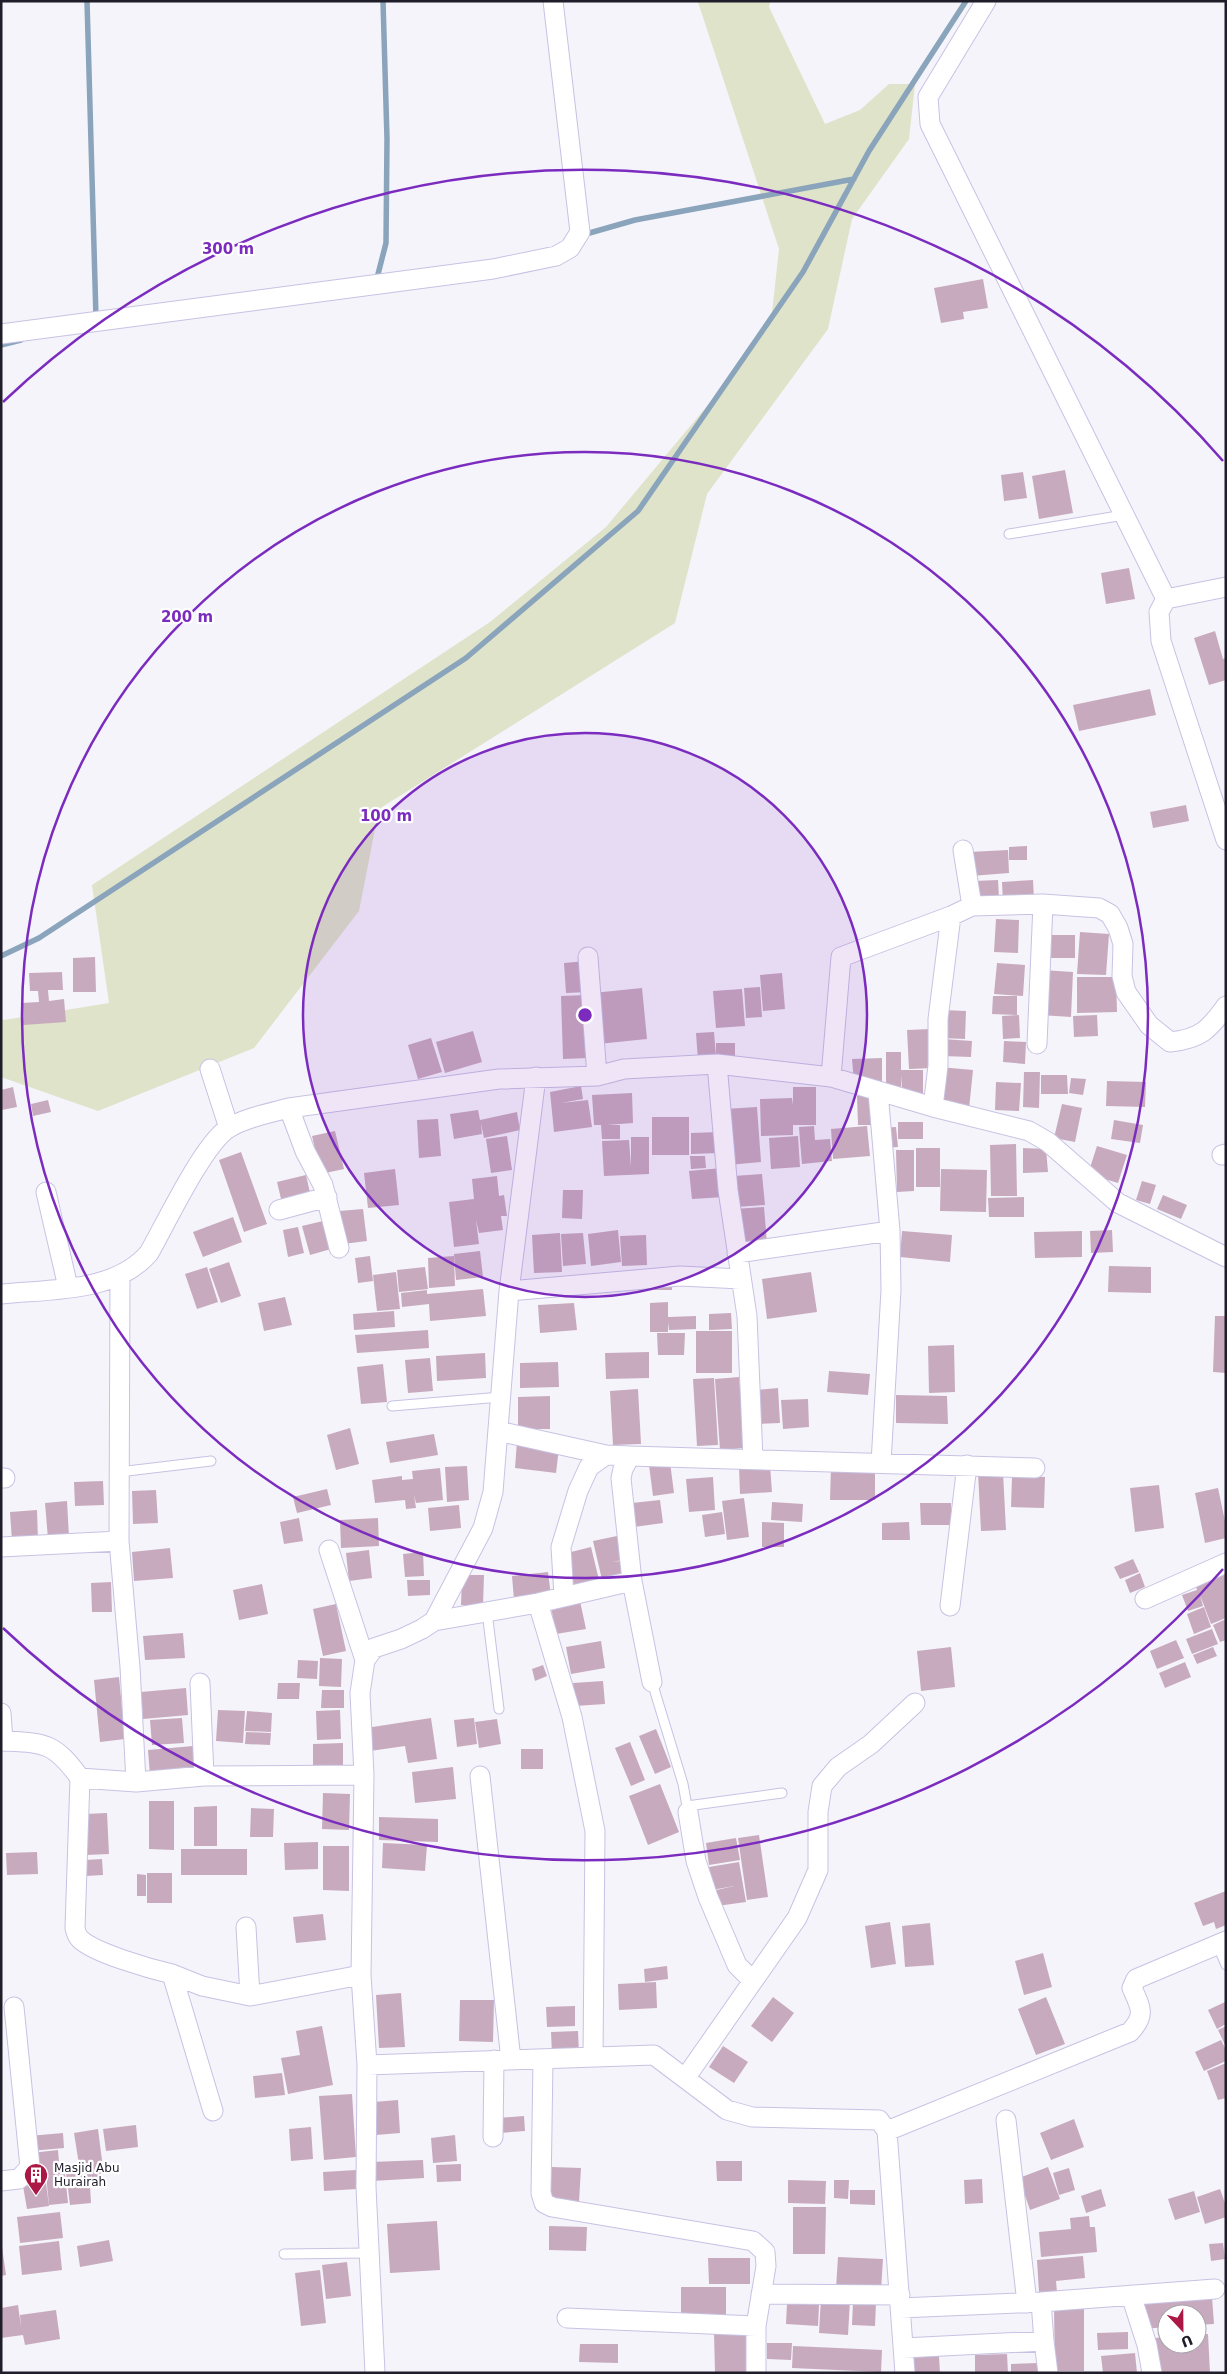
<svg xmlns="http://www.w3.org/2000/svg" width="1227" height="2374" font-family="'DejaVu Sans',sans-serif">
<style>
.green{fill:#dfe3c9}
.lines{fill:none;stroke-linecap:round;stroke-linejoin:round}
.stream{stroke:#8aa4bb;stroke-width:5.5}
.building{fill:#c8aabe}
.lane-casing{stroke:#c7c2e3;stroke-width:11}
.street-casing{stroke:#c7c2e3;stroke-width:21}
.lane{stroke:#fff;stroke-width:9}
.street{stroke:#fff;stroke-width:19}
.ring{fill:none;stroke:#7b2cbf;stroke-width:2.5}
.labels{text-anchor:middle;stroke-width:4.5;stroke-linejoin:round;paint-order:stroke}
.poi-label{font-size:12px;fill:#1f1d29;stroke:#fff;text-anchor:start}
.centre{fill:#7b2cbf;stroke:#fff;stroke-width:2.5}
.ring-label{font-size:15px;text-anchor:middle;font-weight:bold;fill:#7b2cbf;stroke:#fff;stroke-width:4.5;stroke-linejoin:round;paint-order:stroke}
</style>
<rect width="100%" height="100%" fill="#f5f4fb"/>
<path class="green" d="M770,1L769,7L825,124L860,110L889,84H915L909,139L852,219L828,329L707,494L675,623L379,809L359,911L254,1048L98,1111L1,1077V1018L4,1020L109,1003L92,885L490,622L606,527L717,394L771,322L779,249L698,2Z"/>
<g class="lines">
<path class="stream" d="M87,1L96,318
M586,234L635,220L854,179
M376,282L386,243L387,139L383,1
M1,345L21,340
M1,956L39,938L466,658L638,511L803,272L869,151L966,1"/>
</g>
<path class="building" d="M983,279L988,308L963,312L964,319L941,323L934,288Z
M1065,470L1073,513L1039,519L1032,476Z
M1023,472L1027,498L1004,501L1001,475Z
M1129,568L1135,599L1106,604L1101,573Z
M1215,631L1223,659L1226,658V680L1209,685L1194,638Z
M1150,689L1156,715L1079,731L1073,705Z
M1186,805L1189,821L1153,828L1150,812Z
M1027,846V860H1009V847Z
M1008,850L1009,873L971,876L969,852Z
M998,880L999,898L975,899L974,881Z
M1033,880L1034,900L1003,902L1002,882Z
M996,919L1019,920L1018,953L994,952Z
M1080,932L1109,934L1106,975L1077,974Z
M1051,935H1075V958H1050Z
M95,957L96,992H73V958Z
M586,961L588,992L566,993L564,963Z
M997,963L1025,965L1023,996L994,994Z
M1042,970L1073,972L1071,1017L1040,1015Z
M62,972L63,990H48L49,1001L64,999L66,1022L23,1025L21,1003L39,1002L38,991H30L29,973Z
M782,973L785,1009L763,1011L760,975Z
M1077,977H1116L1117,1012L1077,1013Z
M760,987L762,1017L746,1018L744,988Z
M642,988L647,1039L598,1044L593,993Z
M742,989L745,1026L716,1028L713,991Z
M587,995L589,1058L563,1059L561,996Z
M993,996H1017V1015L992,1014Z
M942,1010L966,1011L965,1039L941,1038Z
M1019,1015L1020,1038L1003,1039L1002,1016Z
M1097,1015L1098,1036L1074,1037L1073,1016Z
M931,1029L933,1068L909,1069L907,1030Z
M473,1031L482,1062L445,1073L436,1042Z
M714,1032L716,1057V1043H735V1059L698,1061L696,1033Z
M431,1038L442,1072L418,1079L408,1045Z
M943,1039L972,1041L971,1057L942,1056Z
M1004,1041L1026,1042L1025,1064L1003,1062Z
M886,1052H901V1070H923V1095H902V1075L901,1090H886Z
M882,1058V1084L854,1082L852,1059Z
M940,1067L973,1070L969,1109L936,1105Z
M1024,1072H1040L1039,1108L1023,1107Z
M1041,1075H1067L1068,1094H1041Z
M1071,1078L1086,1079L1083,1095L1069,1093Z
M1107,1081L1146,1082L1145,1107L1106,1106Z
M996,1082L1021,1083L1019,1111L995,1110Z
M581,1086L583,1099L561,1103L588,1100L592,1127L554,1132L550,1092Z
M13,1087L17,1107L2,1110L1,1090Z
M793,1087H816V1125H793V1135L761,1136L760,1099L792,1098L793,1105Z
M632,1093L633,1123L607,1125H620V1139H602L601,1125H594L592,1095Z
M857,1096H871V1125H858Z
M48,1100L51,1112L33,1116L31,1104Z
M1062,1104L1082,1108L1075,1142L1054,1138Z
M757,1107L761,1162L728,1165L725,1109Z
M478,1110L480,1120L517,1112L520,1130L484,1138L481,1123L482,1134L454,1139L450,1114Z
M652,1117H689V1155H652Z
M438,1119L441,1156L419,1158L417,1120Z
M1114,1120L1143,1125L1140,1143L1111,1139Z
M898,1122H923V1139H898Z
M814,1126L815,1140L830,1139L832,1161L802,1164L800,1141L809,1140L800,1141L799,1127Z
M867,1126L870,1156L833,1159L831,1129Z
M896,1127L898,1147L883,1148L881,1128Z
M335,1131L344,1169L321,1174L312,1136Z
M719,1132V1153L691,1154V1133Z
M507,1136L512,1170L491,1173L486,1139Z
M798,1136L800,1167L771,1169L769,1138Z
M631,1137H649V1174L604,1176L602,1141L629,1140L631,1167Z
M1016,1144L1017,1196H991L990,1145Z
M1097,1146L1127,1155L1118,1183L1088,1174Z
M916,1148H940V1187H916Z
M1023,1148L1046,1149L1048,1172L1023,1173Z
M896,1150H914V1191L897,1192Z
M241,1152L267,1224L244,1232L219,1160Z
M690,1156H705L706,1168L691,1169Z
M722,1168L724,1197L692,1199L689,1171Z
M395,1169L399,1205L368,1208L364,1173Z
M941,1169L987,1170L986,1212L940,1211Z
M762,1174L765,1205L736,1207L734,1176Z
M306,1175L311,1197L282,1203L277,1182Z
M497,1176L499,1196L504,1195L507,1216H501L503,1230L479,1233L476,1220L479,1244L454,1247L449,1202L474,1199L472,1179Z
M1142,1181L1156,1185L1150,1204L1136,1200Z
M563,1190H583L582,1219L562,1218Z
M1163,1195L1187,1205L1181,1219L1157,1209Z
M1024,1197V1217H989L988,1198Z
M764,1207L767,1243L737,1246L734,1209Z
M363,1209L367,1241L343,1244L339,1211Z
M233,1217L242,1242L203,1257L193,1232Z
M323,1221L331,1249L310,1255L302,1226Z
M298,1227L304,1253L288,1257L283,1230Z
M618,1230L621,1262L591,1266L588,1234Z
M1112,1230L1113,1252L1091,1253L1090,1231Z
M902,1231L952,1235L950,1262L900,1257Z
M1082,1231V1257L1035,1258L1034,1232Z
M560,1233L562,1272L534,1273L532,1235Z
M583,1233L586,1264L563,1266L561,1234Z
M646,1235L647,1265L622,1266L620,1236Z
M480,1251L483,1277L456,1280L454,1254Z
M370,1256L373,1281L358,1283L355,1258Z
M454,1256L455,1286L429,1288L428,1258Z
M229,1262L241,1296L221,1303L209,1269Z
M1109,1266L1151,1267V1293L1108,1292Z
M207,1267L218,1302L197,1309L185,1274Z
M425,1267L428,1289L399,1292L397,1270Z
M396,1272L400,1309L377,1311L373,1275Z
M811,1272L817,1312L767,1319L762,1279Z
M654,1281H672V1290H654Z
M483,1289L486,1316L430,1321L429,1304L402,1307L401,1293L427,1290V1294Z
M285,1297L292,1325L264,1331L258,1303Z
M668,1302V1317L696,1316V1329L669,1330L668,1322V1332H650V1303Z
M574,1303L577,1330L540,1333L538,1305Z
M394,1311L395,1327L354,1330L353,1314Z
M731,1313L732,1329L709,1330V1314Z
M1215,1316H1226V1373L1213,1372Z
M428,1330L429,1348L357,1353L355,1335Z
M696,1331H732V1373H696Z
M657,1333H685L684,1355H658Z
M954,1345L955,1392L929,1393L928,1346Z
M649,1352V1378L606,1379L605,1353Z
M485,1353L486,1378L437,1381L436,1356Z
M430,1358L433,1391L408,1393L405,1360Z
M558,1362L559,1387L520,1388V1363Z
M383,1364L387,1402L361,1404L357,1367Z
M829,1371L870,1374L868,1395L827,1392Z
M739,1377L745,1448L720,1450L715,1379Z
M714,1378L718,1445L697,1446L693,1379Z
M778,1388L780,1423L757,1424L755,1390Z
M638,1389L641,1444L613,1445L610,1391Z
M896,1395L947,1396L948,1424L896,1423Z
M550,1396V1429H518V1397Z
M808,1399L809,1427L783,1429L781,1400Z
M350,1428L359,1464L336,1470L327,1435Z
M434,1434L438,1455L390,1463L386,1442Z
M517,1441L559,1448L556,1473L515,1468Z
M670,1462L674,1493L653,1496L649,1465Z
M770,1465L772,1492L740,1494L739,1466Z
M467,1466L469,1500L447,1502L445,1467Z
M831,1466H875V1500H830Z
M440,1468L443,1500L416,1503L414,1495L416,1508L406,1509L405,1500L375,1503L372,1480L402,1476V1480L413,1479L412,1471Z
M1003,1472L1006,1530L981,1531L978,1473Z
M1012,1476L1045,1477L1044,1508L1011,1507Z
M713,1477L715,1510L689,1512L686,1479Z
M103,1481L104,1505L75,1506L74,1482Z
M1159,1485L1164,1528L1135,1532L1130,1488Z
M1218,1488L1226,1526V1538L1205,1543L1195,1493Z
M327,1489L331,1505L297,1513L293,1497Z
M156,1490L158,1523L133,1524L132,1491Z
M744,1498L749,1537L727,1540L722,1501Z
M660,1500L663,1523L634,1527L632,1503Z
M67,1501L69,1537L48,1539L45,1503Z
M772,1502L803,1504L802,1522L771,1520Z
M920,1503H951V1525H921Z
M459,1505L461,1528L430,1531L428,1508Z
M37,1510L38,1540L12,1541L10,1512Z
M722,1512L725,1534L705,1537L702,1515Z
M299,1518L303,1541L284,1544L280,1522Z
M378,1518L379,1546L341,1548L340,1520Z
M762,1522L784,1523V1547H762Z
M909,1522L910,1540H882V1523Z
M617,1536L622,1560L612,1562L620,1561L623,1580L603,1584L593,1541Z
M591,1547L600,1584L572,1591L563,1554Z
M170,1548L173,1578L134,1581L132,1552Z
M369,1550L372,1578L349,1581L346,1553Z
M423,1552L424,1576L405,1577L403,1554Z
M1133,1559L1139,1572L1120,1579L1114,1567Z
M548,1572L551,1596L514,1600L512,1576Z
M1140,1573L1145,1587L1130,1593L1125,1580Z
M1226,1574V1618L1211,1624L1200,1595L1203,1606L1188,1611L1182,1595L1197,1590L1196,1586Z
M462,1575H484L483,1606L461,1605Z
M407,1580H430V1595L408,1596Z
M111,1582L112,1612H92L91,1583Z
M262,1584L268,1614L239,1620L233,1590Z
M580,1601L586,1629L556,1634L551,1607Z
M336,1604L346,1651L323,1656L313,1609Z
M1204,1607L1211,1627L1194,1634L1187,1614Z
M1226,1619V1640L1220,1642L1213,1625Z
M1212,1629L1218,1644L1192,1654L1186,1639Z
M183,1633L185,1658L145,1660L143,1636Z
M1176,1640L1184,1658L1157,1669L1150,1651Z
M601,1641L605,1668L571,1674L566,1647Z
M951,1647L955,1687L921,1691L917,1651Z
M1213,1647L1217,1656L1197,1664L1193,1655Z
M320,1658L342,1659L341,1687L319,1686Z
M298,1660L318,1661L317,1679L297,1678Z
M1185,1662L1191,1677L1165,1688L1159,1673Z
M543,1665L547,1676L535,1681L532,1669Z
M119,1677L125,1739L100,1742L94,1680Z
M603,1681L605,1704L575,1706L573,1683Z
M278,1683H300L299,1699H277Z
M186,1688L188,1715L143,1719L141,1692Z
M322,1690H344V1708H321Z
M218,1710L245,1711L243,1743L216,1741Z
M340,1710L341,1739L317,1740L316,1711Z
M247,1711L272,1713L271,1732L245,1731Z
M182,1718L184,1743L152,1745L150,1720Z
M431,1718L437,1759L408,1763L405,1746L370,1751L366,1728Z
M474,1718L477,1744L457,1747L454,1720Z
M497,1719L501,1744L479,1748L475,1722Z
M656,1729L671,1767L655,1774L639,1736Z
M246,1732L271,1733L270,1745L245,1744Z
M630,1742L645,1780L631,1786L615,1748Z
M343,1743V1773H313V1744Z
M193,1746L195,1771L150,1775L148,1750Z
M521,1749H543V1769H521Z
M453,1767L456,1799L415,1803L412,1772Z
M660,1784L679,1832L648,1845L629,1796Z
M323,1793L350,1794L349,1830L322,1829Z
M149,1801H174V1850L149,1849Z
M217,1806V1846H194V1807Z
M251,1808L274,1809L273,1837H250Z
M107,1813L109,1854L86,1855L85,1814Z
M379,1817L438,1819V1842L379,1840Z
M759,1835L768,1897L747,1900L738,1838Z
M736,1838L740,1860L709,1865L706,1843Z
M318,1842V1869L285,1870L284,1843Z
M383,1843L427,1845L425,1871L382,1868Z
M323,1846H349V1891L323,1890Z
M181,1849H247V1875H181Z
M37,1852L38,1874L7,1875L6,1853Z
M102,1859L103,1875L86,1876L85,1860Z
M739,1862L746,1902L717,1906L712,1891L734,1886L712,1890L709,1867Z
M147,1873H172V1903H147Z
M137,1874L146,1875V1896H137Z
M1226,1891V1925L1216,1929L1214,1922L1203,1926L1194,1903Z
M323,1914L326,1940L296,1943L293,1917Z
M890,1922L896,1964L871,1968L865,1926Z
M930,1923L934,1965L905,1967L902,1926Z
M1043,1953L1052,1987L1024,1995L1015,1961Z
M667,1966L668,1979L645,1982L644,1969Z
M656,1982L657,2008L619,2010L618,1984Z
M401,1993L405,2047L379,2048L376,1995Z
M773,1997L794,2013L772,2042L751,2026Z
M1046,1997L1065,2044L1036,2055L1018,2009Z
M460,2000H494L493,2042L459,2041Z
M1225,2002L1226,2024L1217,2029L1208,2010Z
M575,2006V2026L547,2027L546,2007Z
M322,2026L333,2085L288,2094L281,2058L300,2055L296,2031Z
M1226,2026V2047L1218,2030Z
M578,2031L579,2054L552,2055L551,2032Z
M1221,2040L1226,2050V2061L1204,2071L1195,2052Z
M723,2046L748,2062L734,2083L709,2067Z
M1226,2063V2098L1218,2100L1207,2071Z
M282,2073L285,2095L255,2098L253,2076Z
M352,2094L356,2157L324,2160L319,2096Z
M398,2100L400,2133L376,2135L373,2102Z
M524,2116L525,2131L499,2133L498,2118Z
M1074,2119L1084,2147L1051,2160L1040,2133Z
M136,2125L138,2147L106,2151L103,2129Z
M311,2127L313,2159L291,2161L289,2129Z
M98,2129L103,2168L88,2170L101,2169L102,2185L90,2186L91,2203L70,2205L66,2173L80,2171L74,2133Z
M63,2133L64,2148L30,2151L29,2136Z
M455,2135L457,2161L433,2163L431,2138Z
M58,2150L60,2174L50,2176L65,2174L68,2203L49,2205L46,2175L34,2177L31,2153Z
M423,2160L424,2178L372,2181L371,2162Z
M716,2161H742V2181H717Z
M461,2164V2181L437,2182L436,2165Z
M552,2167L581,2168L579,2202L550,2201Z
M1048,2167L1060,2199L1030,2210L1019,2178Z
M1069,2168L1075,2190L1059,2195L1053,2173Z
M356,2170L357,2189L324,2191L323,2172Z
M982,2179L983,2203L965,2204L964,2180Z
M788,2180L826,2181L825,2204L788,2203Z
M834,2180H849L848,2199L834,2198Z
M46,2183L49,2206L27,2209L23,2186Z
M1101,2189L1106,2206L1086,2213L1081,2196Z
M1220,2189L1226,2206V2217L1205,2224L1197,2197Z
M850,2190H875V2205L850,2204Z
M1194,2191L1200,2212L1175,2220L1168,2199Z
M793,2207H826L825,2254H793Z
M60,2212L63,2238L20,2243L17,2217Z
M1089,2216L1090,2227H1095L1097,2252L1041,2257L1039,2232L1071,2229L1070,2218Z
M437,2221L440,2270L390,2273L387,2224Z
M549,2226L587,2227L586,2251L549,2250Z
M1,2240L6,2275L1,2276Z
M109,2240L113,2261L80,2267L77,2246Z
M59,2241L62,2270L22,2275L19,2246Z
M1223,2243L1225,2259L1211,2261L1209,2244Z
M1083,2256L1085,2278L1056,2281L1057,2292L1039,2293L1037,2260Z
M838,2257L883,2259L881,2290L836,2288Z
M708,2258H750V2284H709Z
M347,2262L351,2296L326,2299L322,2265Z
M320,2270L326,2323L301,2326L295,2273Z
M681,2287H726V2319H681Z
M1212,2297L1214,2324L1197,2325V2314H1167V2327L1143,2329L1141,2302Z
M821,2298L850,2300L848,2335L819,2333Z
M853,2302L876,2303L875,2326L852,2325Z
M787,2303L819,2305L818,2326L786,2324Z
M18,2305L21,2327L20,2315L56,2310L60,2339L25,2345L23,2335L1,2338V2308Z
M1084,2307V2371H1055L1054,2308Z
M747,2332L748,2373H715L714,2333Z
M1128,2332V2349L1098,2350L1097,2333Z
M1208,2334L1210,2373H1157L1155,2338L1167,2337V2344H1197V2335Z
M767,2343H792L791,2360L767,2359Z
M580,2344H618V2363L579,2362Z
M793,2346L882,2350L881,2372L792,2368Z
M1135,2353L1137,2373H1103L1101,2356Z
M1007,2354L1008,2373H975V2355Z
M939,2356L940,2373H909L908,2358Z
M1038,2363L1039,2373H1011V2364Z"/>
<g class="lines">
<g class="lane-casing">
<path id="lane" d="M1009,534L1124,515
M392,1406L501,1397
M119,1472L211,1461
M487,1612L499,1709
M652,1682L683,1784L688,1812
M687,1806L782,1793
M1217,1944L1226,1965
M284,2254L368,2253"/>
</g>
<g class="street-casing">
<path id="street" d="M986,1L928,97L930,124L1166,599
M1,334L493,269L556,256L570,248L580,232L553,1
M1226,587L1166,599L1159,612L1161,641L1226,840
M963,850L972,906
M588,957L597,1076
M1037,1044L1043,904
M717,1064L728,1190L747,1316L753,1459
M210,1069L229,1128
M831,1077L841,957L951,916L972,906L1043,904L1099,908L1110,914L1118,928L1123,944L1122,976L1126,992L1149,1025L1170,1042C1200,1039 1209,1030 1226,1006
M878,1092L890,1231L891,1290L881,1463
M933,1107L938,1066V1019L951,916
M289,1108L305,1151L323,1185L339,1248
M1222,1155L1226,1154
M46,1192L68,1287
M279,1210L327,1197
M737,1253L890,1231
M120,1275L119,1541L130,1667L136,1782L204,1776L364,1775
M509,1291L680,1276L741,1279
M1,1294C50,1289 115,1293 149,1253C166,1223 202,1147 227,1129C244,1118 270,1113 289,1108L499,1079L597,1076L624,1069L717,1064L831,1077L933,1107L1029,1131L1048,1142L1118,1203L1226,1257
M498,1431L606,1455
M1,1478H5
M1,1547L119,1541
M329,1550L365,1660
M632,1581L652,1682
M564,1596L561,1547L578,1491L589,1467L606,1455L630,1456
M1145,1599L1226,1563
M538,1603L572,1717L595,1831L593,2057
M950,1606L967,1465
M434,1621L538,1603L632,1581L621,1478L623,1469L630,1456L1035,1468
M200,1683L204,1776
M1,1713L3,1741
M1,1741C44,1743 53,1741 80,1778L136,1782
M480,1776L511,2060
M80,1778L75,1928C76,1933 77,1936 80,1939C94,1953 151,1969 172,1974L213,2111
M688,1812L696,1861L708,1897L737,1965L753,1981
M246,1927L250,1996
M172,1974L202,1986L250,1996L361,1975
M543,2060L541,2193L544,2203L552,2207L753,2241L765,2252L766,2266L756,2326V2373
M367,2065L654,2055L727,2110L752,2117L879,2120L887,2131L905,2373
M686,2077L797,1918L818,1870V1812L822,1786L838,1767L871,1744L915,1703
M1006,2120L1027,2303
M887,2131L1130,2032C1146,2015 1141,2008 1132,1988L1136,1979L1226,1941
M493,2137L494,2060
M1,2181L19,2179L30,2167L14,2007
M761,2294L900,2295
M1131,2295L1147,2345L1152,2373
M1041,2302L1044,2341
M900,2308L1041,2302L1215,2289
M567,2318L756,2326
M903,2348L1044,2341L1048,2373
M375,2373L366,2187L367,2065L361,1975L364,1775L360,1693L365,1660L374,1648L401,1639L422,1629L434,1621L483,1528L493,1492L509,1291L536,1077"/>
</g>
<use href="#lane" class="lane"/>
<use href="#street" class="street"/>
</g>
<circle cx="585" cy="1015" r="282" fill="#7b2cbf" fill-opacity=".12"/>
<g class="ring">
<circle cx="585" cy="1015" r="282"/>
<circle cx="585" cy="1015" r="563"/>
<path d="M1223 1569A845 845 0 0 1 3 1628M3 402A845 845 0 0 1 1223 461"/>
</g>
<defs>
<g id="building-pin" transform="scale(1.25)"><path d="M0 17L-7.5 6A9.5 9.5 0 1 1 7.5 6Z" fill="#ac1846" stroke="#fff"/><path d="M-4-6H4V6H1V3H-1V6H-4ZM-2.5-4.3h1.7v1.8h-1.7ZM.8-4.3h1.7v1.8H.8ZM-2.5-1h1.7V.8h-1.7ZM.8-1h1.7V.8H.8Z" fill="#fff"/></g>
</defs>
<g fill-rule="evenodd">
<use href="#building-pin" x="36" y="2175"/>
</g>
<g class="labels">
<g class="poi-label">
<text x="54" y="2172">Masjid Abu<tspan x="54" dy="14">Hurairah</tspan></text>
</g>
</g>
<circle cx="585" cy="1015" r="8" class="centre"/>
<g class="ring-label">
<text x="228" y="254">300 m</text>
<text x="187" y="622">200 m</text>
<text x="386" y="821">100 m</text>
</g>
<rect width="1227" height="2374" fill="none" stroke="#1f1d29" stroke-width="5"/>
<g transform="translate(1182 2329) rotate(158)"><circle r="24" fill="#ffffff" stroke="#a5a5a9"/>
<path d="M0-4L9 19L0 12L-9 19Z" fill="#ac1846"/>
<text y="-8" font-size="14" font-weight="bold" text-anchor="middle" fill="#1f1d29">U</text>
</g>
</svg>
